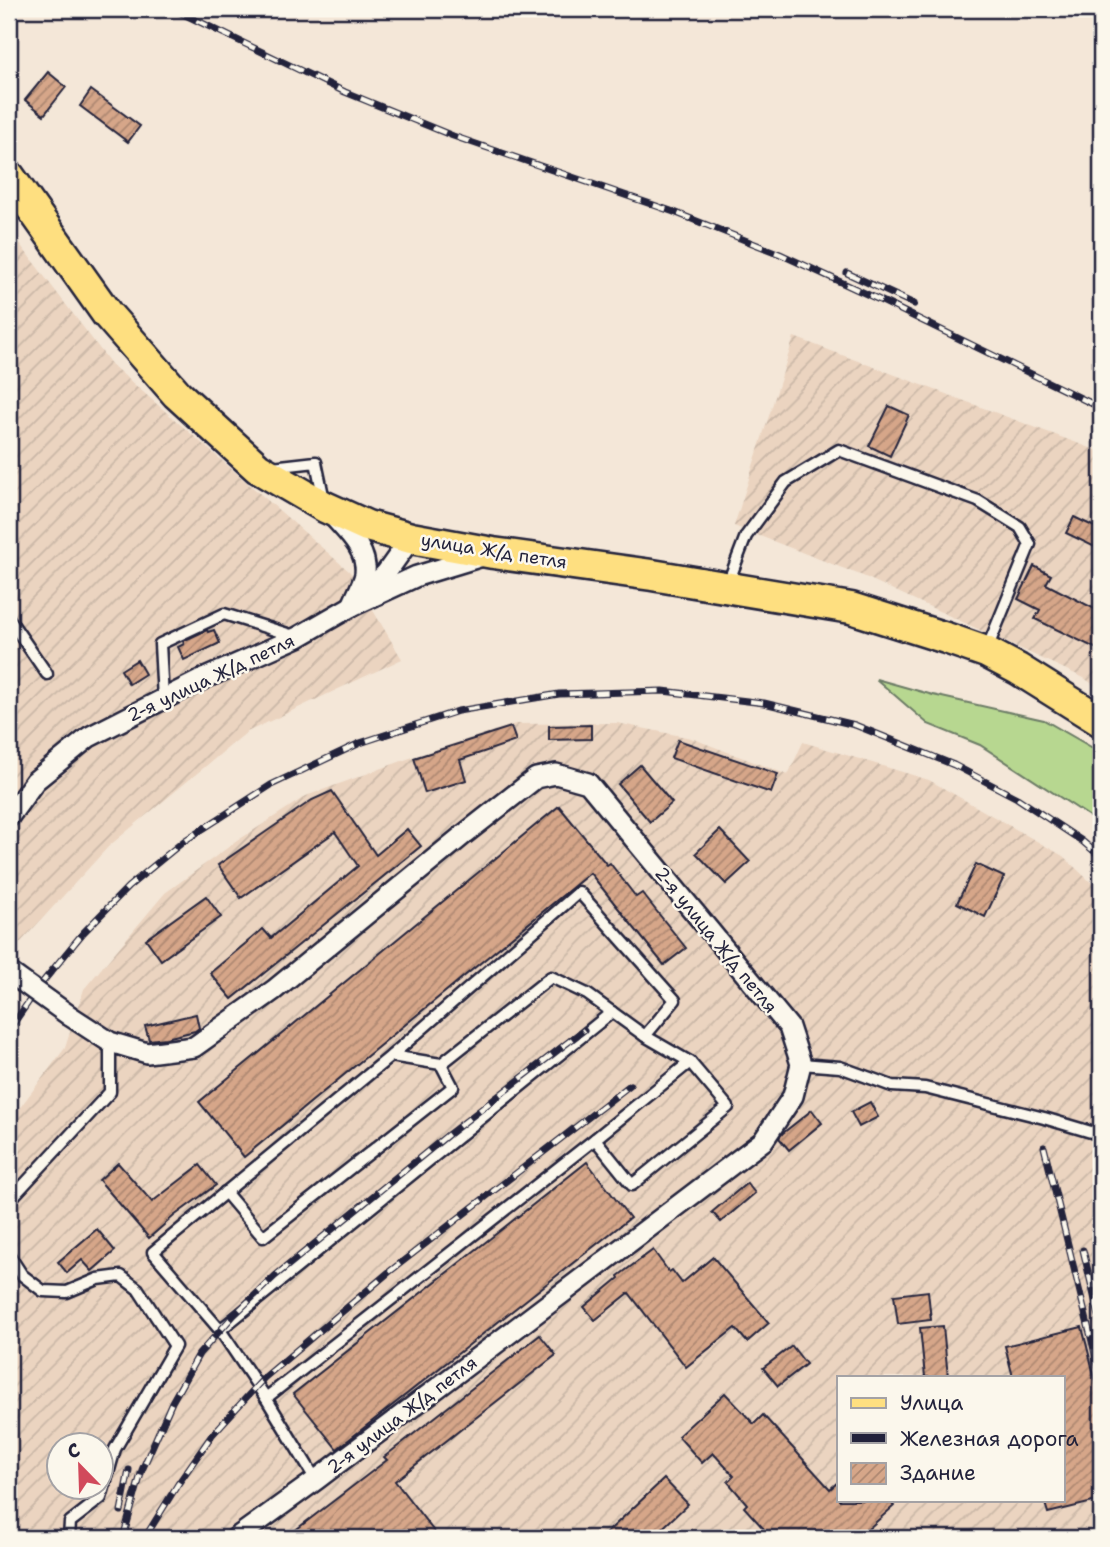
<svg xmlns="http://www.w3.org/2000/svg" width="1110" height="1547" viewBox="0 0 1110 1547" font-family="'Shantell Sans',sans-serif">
<defs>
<pattern id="industrial-furrows" width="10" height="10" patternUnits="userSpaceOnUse" patternTransform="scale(1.75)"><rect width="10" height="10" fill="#ebd4c0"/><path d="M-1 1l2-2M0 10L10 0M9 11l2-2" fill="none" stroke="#c9b6a6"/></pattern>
<pattern id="building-hatch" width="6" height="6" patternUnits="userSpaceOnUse" patternTransform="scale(1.75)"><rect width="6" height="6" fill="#d6a689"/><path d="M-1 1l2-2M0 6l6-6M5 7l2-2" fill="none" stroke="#ad8771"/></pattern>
</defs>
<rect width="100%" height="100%" fill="#f4e7d8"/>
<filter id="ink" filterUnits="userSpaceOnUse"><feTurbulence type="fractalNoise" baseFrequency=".0143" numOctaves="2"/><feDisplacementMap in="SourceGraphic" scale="14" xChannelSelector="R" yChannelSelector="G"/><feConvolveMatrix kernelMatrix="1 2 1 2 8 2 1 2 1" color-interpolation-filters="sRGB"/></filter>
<g filter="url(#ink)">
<g fill="url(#industrial-furrows)" fill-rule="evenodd">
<path d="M 9,230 L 112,365 L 350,572 L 402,659 L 247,732 L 109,846 L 19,944 L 9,964 Z"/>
<path d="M 794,337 L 1101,452 L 1101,690 L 1084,678 L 863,576 L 734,526 Z"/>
<path d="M 617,723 L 691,738 L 788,775 L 803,742 L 929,780 L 1063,856 L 1101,892 L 1101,1538 L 9,1538 L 9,1122 L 65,1048 L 84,989 L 165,893 L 237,841 L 306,796 L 410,758 L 515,724 ZM 839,1377 L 1063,1377 L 1063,1500 L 839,1500 ZM 60,1446 L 102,1446 L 102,1488 L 60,1488 Z"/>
</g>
<path fill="#b7d790" stroke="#6c7c66" stroke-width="2" d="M 876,679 L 933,695 L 1044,720 L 1098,751 L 1101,753 L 1101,824 L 980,745 L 928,724 Z"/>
<g fill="url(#building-hatch)" stroke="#22223b" stroke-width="2">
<path d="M 48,72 L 66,87 L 44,115 L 25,100 Z"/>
<path d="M 91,90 L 140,126 L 128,142 L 80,106 Z"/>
<path d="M 889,406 L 909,415 L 890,456 L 869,446 Z"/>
<path d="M 1074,517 L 1101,530 L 1101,550 L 1066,533 Z"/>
<path d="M 1034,566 L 1051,575 L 1046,584 L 1101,612 L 1101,641 L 1097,649 L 1035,619 L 1040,610 L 1018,599 Z"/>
<path d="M 207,630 L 208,632 L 214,630 L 220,643 L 184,660 L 178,647 L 184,644 L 183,641 Z"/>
<path d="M 137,660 L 145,674 L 129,684 L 121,670 Z"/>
<path d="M 591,725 L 591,739 L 549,740 L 549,726 Z"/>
<path d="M 511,727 L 516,741 L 460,760 L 466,780 L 425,793 L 414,758 Z"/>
<path d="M 678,740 L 778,774 L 771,793 L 671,758 Z"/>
<path d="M 640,765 L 672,803 L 650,822 L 618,784 Z"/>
<path d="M 332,791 L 376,855 L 407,829 L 421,846 L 232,999 L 210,973 L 263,929 L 271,938 L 358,866 L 335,832 L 241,898 L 218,865 L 312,800 Z"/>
<path d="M 559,806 L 607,865 L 610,863 L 636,897 L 642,893 L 686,948 L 664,965 L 590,873 L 244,1157 L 199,1102 Z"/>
<path d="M 720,830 L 750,862 L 726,884 L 696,853 Z"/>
<path d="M 976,864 L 1004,877 L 985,917 L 957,903 Z"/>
<path d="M 206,896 L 221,917 L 161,960 L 146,939 Z"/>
<path d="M 196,1014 L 199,1028 L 195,1031 L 166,1038 L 149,1040 L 145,1026 Z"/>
<path d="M 870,1102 L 878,1117 L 859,1127 L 851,1112 Z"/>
<path d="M 812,1110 L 822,1123 L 789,1150 L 779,1138 L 783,1133 Z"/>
<path d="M 587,1162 L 630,1218 L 337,1449 L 293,1394 Z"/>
<path d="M 118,1163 L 152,1202 L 200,1165 L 216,1185 L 174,1216 L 149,1238 L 99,1180 Z"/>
<path d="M 747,1183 L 755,1193 L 721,1222 L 712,1212 Z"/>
<path d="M 97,1229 L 115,1251 L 92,1271 L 82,1260 L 67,1273 L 58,1262 Z"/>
<path d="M 653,1250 L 669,1272 L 672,1270 L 682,1283 L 713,1257 L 769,1323 L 747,1342 L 735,1328 L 686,1367 L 629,1293 L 595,1320 L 584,1307 L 619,1278 L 618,1276 Z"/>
<path d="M 928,1291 L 931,1320 L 898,1324 L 894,1295 Z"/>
<path d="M 943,1326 L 948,1377 L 925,1377 L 920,1328 Z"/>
<path d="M 1082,1327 L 1101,1402 L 1101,1500 L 1048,1513 L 1044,1500 L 1063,1500 L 1063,1377 L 1013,1377 L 1005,1346 Z"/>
<path d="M 540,1335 L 556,1355 L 395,1481 L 439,1538 L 285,1538 L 387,1460 L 384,1457 Z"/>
<path d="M 792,1346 L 806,1364 L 778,1386 L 763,1368 Z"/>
<path d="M 725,1393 L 754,1424 L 763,1415 L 830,1489 L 839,1481 L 839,1500 L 888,1500 L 894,1506 L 867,1530 L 875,1538 L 772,1538 L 744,1507 L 747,1504 L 728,1482 L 734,1476 L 713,1453 L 702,1463 L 678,1436 Z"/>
<path d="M 664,1479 L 688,1504 L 652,1538 L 601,1538 Z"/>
</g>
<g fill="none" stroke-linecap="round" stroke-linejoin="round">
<g stroke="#22223b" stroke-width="15">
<g id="service">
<path d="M 272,467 L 316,462 L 324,500"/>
<path d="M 728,583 L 746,536 L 786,482 L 839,450 L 978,501 L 1020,527 L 1030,544 L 987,649"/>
<path d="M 9,619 L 47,674"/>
<path d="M 163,699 L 160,644 L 224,614 L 294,636"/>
<path d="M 391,1056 L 441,1064 L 551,977 L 587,994 L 645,1036 L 690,1062 L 728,1107 L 632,1185 L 595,1139"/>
<path d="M 801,1064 L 840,1067 L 892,1086 L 925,1088 L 1044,1118 L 1101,1135"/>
<path d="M 225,1192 L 263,1237 L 453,1087 L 441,1064"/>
<path d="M 9,1201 L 110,1092 L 110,1042"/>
<path d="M 9,1255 L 22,1275 L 43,1291 L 67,1292 L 98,1279 L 121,1276 L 138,1289 L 175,1346 L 115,1449 L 101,1498 L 70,1522 L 69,1538"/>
<path d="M 220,1330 L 612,1012"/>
<path d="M 266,1398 L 595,1139 L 690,1062"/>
<path d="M 316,1480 L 266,1398 L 220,1330 L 153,1252 L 391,1056 L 579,892 L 675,1000 L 645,1036"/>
</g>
</g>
<g stroke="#22223b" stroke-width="24">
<g id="minor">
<path d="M 333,516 C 347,532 368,550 365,574 C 363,584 356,596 352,606 L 417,576 L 486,555"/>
<path d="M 9,817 L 35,781 L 89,737 L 203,679 L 298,637 L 352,606 L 386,573 L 411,538"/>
<path d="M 70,1016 L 110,1042 L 147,1053 L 194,1047 L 274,990 L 462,836 L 536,778 L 556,774 L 588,783 L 789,1027 L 801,1064 L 793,1096 L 763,1141 L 316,1480 L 236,1538"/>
</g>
</g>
<g stroke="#22223b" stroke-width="35">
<path id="primary" d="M 9,176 L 107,314 L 177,394 L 258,468 L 325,507 L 367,526 L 411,538 L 493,553 L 652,575 L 851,608 L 946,638 L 986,652 L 1018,669 L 1101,721"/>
</g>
<use href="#service" stroke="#fbf7ec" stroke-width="10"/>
<use href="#minor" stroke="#fbf7ec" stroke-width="19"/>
<use href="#primary" stroke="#fedf80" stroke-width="30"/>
<g stroke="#22223b" stroke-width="7">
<g id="rail">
<path d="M 173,9 L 345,92 L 453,136 L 674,212 L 780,254 L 884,302 L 1101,408"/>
<path d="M 847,273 L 914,304"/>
<path d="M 9,1030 L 41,984 L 83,933 L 128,887 L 184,841 L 271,785 L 360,743 L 458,711 L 559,694 L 663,691 L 764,703 L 855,725 L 954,765 L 1017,798 L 1082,841 L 1101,857"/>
<path d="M 1044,1147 L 1101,1378"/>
<path d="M 1083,1250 L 1101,1325"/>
<path d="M 121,1511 L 129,1470"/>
<path d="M 123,1538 L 142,1470 L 172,1402 L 199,1354 L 234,1315 L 275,1276 L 449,1134 L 584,1030"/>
<path d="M 146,1538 L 149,1531 L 178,1484 L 212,1435 L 265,1377 L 389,1272 L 630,1085"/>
<path d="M 911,1538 L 912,1538"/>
</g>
</g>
<use href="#rail" stroke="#fbf7ec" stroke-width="4.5" stroke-dasharray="13" stroke-linecap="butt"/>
<g stroke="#22223b" stroke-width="24" stroke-linecap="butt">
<path id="minor-bridge" d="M 9,972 L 70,1016"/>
</g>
<use href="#minor-bridge" stroke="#fbf7ec" stroke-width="19"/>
</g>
</g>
<g text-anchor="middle" stroke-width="5" stroke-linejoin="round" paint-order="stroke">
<g font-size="18" fill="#22223b" stroke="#fbf7ec">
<text transform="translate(494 551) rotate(9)" y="6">улица Ж/д петля</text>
<text transform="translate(211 678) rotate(-25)" y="6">2-я улица Ж/д петля</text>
<text transform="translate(716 940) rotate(51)" y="6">2-я улица Ж/д петля</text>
<text transform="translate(402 1415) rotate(-37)" y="6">2-я улица Ж/д петля</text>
</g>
</g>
<rect width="1110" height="1547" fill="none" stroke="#fbf7ec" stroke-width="35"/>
<rect x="18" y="18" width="1075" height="1512" fill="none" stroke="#22223b" stroke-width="2.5" filter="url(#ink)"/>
<rect x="837" y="1376" width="228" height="126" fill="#fbf7ec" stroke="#a4a2a5" stroke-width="2"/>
<rect x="851" y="1398" width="35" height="10" fill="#fedf80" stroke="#a4a2a5" stroke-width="2"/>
<text x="900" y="1410" font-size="21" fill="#22223b">Улица</text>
<rect x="851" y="1433" width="35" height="10" fill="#22223b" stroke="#a4a2a5" stroke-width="2"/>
<text x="900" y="1446" font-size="21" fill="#22223b">Железная дорога</text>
<rect x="851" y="1463" width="35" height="21" fill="url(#building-hatch)" stroke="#a4a2a5" stroke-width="2"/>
<text x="900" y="1480" font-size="21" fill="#22223b">Здание</text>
<g transform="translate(80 1466) rotate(337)"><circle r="33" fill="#fbf7ec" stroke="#a4a2a5" stroke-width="2"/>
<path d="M0-5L12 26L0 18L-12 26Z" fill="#d1495b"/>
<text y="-10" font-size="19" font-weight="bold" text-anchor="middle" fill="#22223b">С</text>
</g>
</svg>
